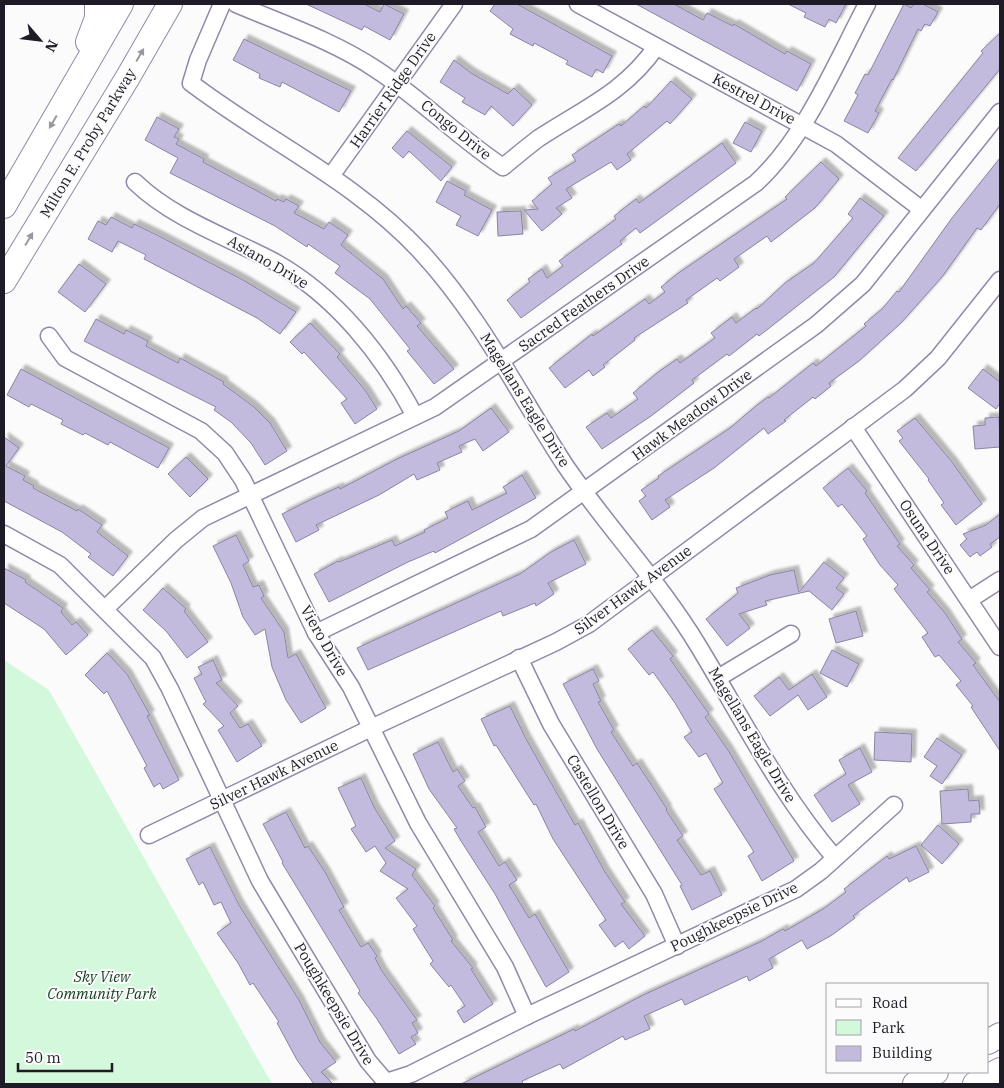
<svg xmlns="http://www.w3.org/2000/svg" width="1004" height="1088" viewBox="0 0 1004 1088" font-family="'IBM Plex Serif',serif">
<defs>
<filter id="shadow"><feDropShadow dx="4.5" dy="-4.5" stdDeviation="1" flood-color="#0004"/></filter>
</defs>
<rect width="100%" height="100%" fill="#fbfbfb"/>
<path fill="#d4f8db" d="M 4,660 L 49,690 L 272,1084 L 4,1084 Z"/>
<g fill="#c2bbdd" stroke="#8a84a3" filter="url(#shadow)">
<path d="M 306,4 L 364,4 L 380,12 L 384,4 L 404,14 L 390,40 L 364,26 L 362,30 Z"/>
<path d="M 495,4 L 517,4 L 612,56 L 603,73 L 596,69 L 592,77 L 566,64 L 568,61 L 534,43 L 533,46 L 510,34 L 513,29 L 490,11 Z"/>
<path d="M 636,4 L 674,4 L 703,20 L 707,13 L 733,26 L 734,24 L 785,54 L 787,51 L 811,64 L 797,91 Z"/>
<path d="M 788,4 L 846,4 L 836,23 L 829,19 L 825,27 L 804,17 L 806,13 Z"/>
<path d="M 904,4 L 911,8 L 914,4 L 923,4 L 938,12 L 930,26 L 925,24 L 921,31 L 918,29 L 893,80 L 892,79 L 875,111 L 879,113 L 868,133 L 844,121 L 858,95 L 855,93 L 865,74 L 868,75 Z"/>
<path d="M 1000,33 L 1000,69 L 916,171 L 898,158 L 983,53 L 981,51 Z"/>
<path d="M 244,39 L 351,91 L 339,112 L 282,82 L 280,87 L 259,78 L 260,74 L 233,60 Z"/>
<path d="M 454,60 L 471,73 L 508,94 L 514,88 L 532,105 L 513,126 L 491,106 L 485,115 L 462,102 L 465,98 L 440,82 Z"/>
<path d="M 671,81 L 692,99 L 670,124 L 667,121 L 627,154 L 631,160 L 617,170 L 611,162 L 566,189 L 572,198 L 556,208 L 562,214 L 542,231 L 524,210 L 538,209 L 532,201 L 552,184 L 548,178 L 576,161 L 572,155 L 619,124 L 621,126 L 644,106 L 646,108 Z"/>
<path d="M 157,117 L 179,129 L 174,137 L 179,139 L 176,144 L 204,159 L 203,162 L 276,201 L 277,199 L 284,202 L 286,199 L 299,206 L 294,213 L 324,229 L 329,222 L 348,235 L 341,245 L 383,279 L 403,309 L 406,306 L 421,323 L 417,326 L 454,369 L 434,384 L 407,351 L 410,349 L 370,299 L 335,273 L 340,266 L 308,244 L 307,247 L 275,226 L 170,173 L 178,158 L 145,140 Z"/>
<path d="M 745,122 L 762,131 L 751,152 L 733,143 Z"/>
<path d="M 407,131 L 452,167 L 441,181 L 409,151 L 403,158 L 392,148 Z"/>
<path d="M 722,143 L 736,163 L 640,233 L 636,228 L 620,241 L 622,244 L 521,318 L 507,300 L 530,282 L 528,279 L 542,269 L 547,278 L 563,266 L 559,261 L 616,219 L 614,216 L 636,199 L 639,203 Z"/>
<path d="M 1000,158 L 1000,204 L 981,230 L 977,228 L 942,277 L 901,323 L 859,361 L 829,383 L 831,386 L 815,399 L 813,397 L 784,420 L 786,421 L 768,434 L 764,428 L 714,468 L 665,500 L 670,507 L 652,520 L 639,501 L 646,496 L 641,490 L 659,478 L 658,476 L 730,428 L 757,405 L 768,397 L 769,398 L 813,363 L 816,366 L 866,326 L 864,324 L 882,309 L 897,291 L 899,292 L 952,218 Z"/>
<path d="M 821,162 L 839,179 L 815,208 L 771,242 L 767,236 L 734,259 L 739,267 L 720,281 L 717,278 L 686,300 L 688,303 L 634,338 L 635,340 L 603,365 L 605,367 L 593,376 L 589,370 L 565,388 L 549,368 L 592,334 L 593,336 L 645,299 L 649,304 L 665,292 L 661,287 L 677,274 L 787,199 L 785,197 Z"/>
<path d="M 447,181 L 466,191 L 464,195 L 492,210 L 478,236 L 456,225 L 461,216 L 436,202 Z"/>
<path d="M 860,198 L 884,216 L 834,277 L 759,336 L 757,334 L 729,356 L 727,354 L 692,380 L 694,383 L 651,416 L 602,449 L 586,427 L 607,413 L 611,418 L 638,399 L 633,393 L 657,373 L 677,359 L 680,363 L 715,338 L 711,333 L 732,317 L 736,323 L 756,308 L 757,309 L 785,283 L 814,263 L 853,218 L 848,214 Z"/>
<path d="M 521,211 L 523,234 L 498,236 L 497,212 Z"/>
<path d="M 111,217 L 132,228 L 134,224 L 157,235 L 243,280 L 296,312 L 280,334 L 257,318 L 144,259 L 146,255 L 118,241 L 112,252 L 88,239 L 98,221 L 106,225 Z"/>
<path d="M 79,264 L 106,284 L 85,312 L 58,292 Z"/>
<path d="M 96,319 L 124,334 L 126,330 L 148,341 L 146,346 L 178,363 L 180,358 L 224,382 L 223,384 L 254,407 L 270,423 L 287,451 L 265,465 L 251,443 L 231,422 L 214,410 L 216,407 L 84,341 Z"/>
<path d="M 310,323 L 340,354 L 337,357 L 365,390 L 377,409 L 355,424 L 341,403 L 347,399 L 304,352 L 302,354 L 290,342 Z"/>
<path d="M 21,369 L 169,448 L 158,468 L 110,442 L 108,445 L 85,433 L 83,435 L 61,424 L 63,420 L 31,404 L 29,407 L 7,395 Z"/>
<path d="M 983,369 L 1000,382 L 1000,403 L 996,409 L 968,388 Z"/>
<path d="M 491,408 L 509,432 L 483,451 L 475,439 L 459,446 L 462,452 L 437,463 L 440,470 L 417,480 L 414,474 L 379,495 L 316,525 L 319,530 L 296,542 L 282,514 L 310,500 L 339,487 L 340,489 L 397,459 L 459,431 Z"/>
<path d="M 999,417 L 1000,447 L 975,449 L 973,426 L 985,425 L 985,418 Z"/>
<path d="M 915,418 L 952,462 L 982,504 L 956,525 L 941,505 L 944,503 L 928,480 L 929,479 L 899,441 L 903,438 L 897,431 Z"/>
<path d="M 4,437 L 19,448 L 6,466 L 25,476 L 23,480 L 34,486 L 33,488 L 77,511 L 78,509 L 102,525 L 97,532 L 128,556 L 113,576 L 88,557 L 91,554 L 62,532 L 4,501 Z"/>
<path d="M 186,457 L 208,479 L 190,497 L 168,474 Z"/>
<path d="M 848,468 L 867,491 L 865,493 L 900,544 L 897,546 L 914,565 L 911,568 L 930,590 L 927,592 L 945,613 L 962,639 L 958,642 L 976,663 L 973,665 L 1000,702 L 1000,751 L 971,707 L 973,706 L 956,685 L 961,681 L 939,655 L 935,657 L 922,637 L 928,633 L 894,589 L 898,585 L 880,565 L 863,539 L 867,536 L 842,504 L 838,507 L 823,488 Z"/>
<path d="M 522,475 L 536,498 L 435,553 L 434,551 L 408,562 L 329,602 L 314,574 L 338,561 L 339,562 L 392,540 L 395,546 L 425,532 L 424,530 L 448,518 L 445,512 L 468,501 L 472,510 L 507,493 L 503,487 Z"/>
<path d="M 1000,514 L 1000,537 L 990,544 L 992,547 L 980,556 L 977,552 L 970,557 L 960,545 L 967,539 L 963,534 L 986,525 Z"/>
<path d="M 236,535 L 249,561 L 243,565 L 253,587 L 259,585 L 264,596 L 261,598 L 284,632 L 288,658 L 296,654 L 326,708 L 301,723 L 286,700 L 272,667 L 265,629 L 255,635 L 243,617 L 231,583 L 213,546 Z"/>
<path d="M 574,540 L 586,564 L 548,583 L 554,594 L 536,606 L 535,603 L 503,616 L 501,611 L 368,670 L 357,648 L 520,574 L 551,552 Z"/>
<path d="M 824,562 L 844,578 L 836,588 L 844,594 L 832,610 L 809,591 L 765,601 L 767,605 L 739,614 L 750,628 L 727,646 L 706,619 L 738,593 L 736,588 L 770,575 L 794,570 L 799,592 Z"/>
<path d="M 4,568 L 26,580 L 25,582 L 63,608 L 61,612 L 72,625 L 76,622 L 88,635 L 66,655 L 44,629 L 4,603 Z"/>
<path d="M 163,588 L 186,609 L 184,611 L 208,642 L 187,658 L 166,631 L 143,610 Z"/>
<path d="M 856,611 L 863,636 L 836,643 L 829,619 Z"/>
<path d="M 652,630 L 673,656 L 670,659 L 709,714 L 705,717 L 728,750 L 794,861 L 762,881 L 748,856 L 754,852 L 714,789 L 723,783 L 706,753 L 699,757 L 684,737 L 692,732 L 675,703 L 653,672 L 649,675 L 628,649 Z"/>
<path d="M 832,650 L 859,664 L 847,687 L 820,673 Z"/>
<path d="M 107,653 L 127,674 L 150,715 L 147,716 L 179,780 L 163,789 L 160,783 L 154,787 L 144,768 L 147,766 L 107,691 L 104,694 L 85,675 Z"/>
<path d="M 213,660 L 222,680 L 216,683 L 238,706 L 230,713 L 240,728 L 248,724 L 262,746 L 237,762 L 218,730 L 224,726 L 203,704 L 206,702 L 194,678 L 202,674 L 198,667 Z"/>
<path d="M 593,669 L 599,681 L 593,684 L 601,701 L 598,702 L 614,730 L 611,732 L 633,766 L 637,763 L 667,809 L 666,810 L 683,836 L 677,840 L 701,875 L 710,871 L 722,895 L 692,910 L 680,886 L 682,885 L 597,749 L 563,684 Z"/>
<path d="M 812,674 L 827,697 L 808,710 L 798,695 L 770,716 L 754,696 L 779,677 L 789,690 Z"/>
<path d="M 510,706 L 526,739 L 575,825 L 578,823 L 605,872 L 625,902 L 621,904 L 645,936 L 629,949 L 623,941 L 615,947 L 599,925 L 606,920 L 553,839 L 536,804 L 534,805 L 496,745 L 494,746 L 481,719 Z"/>
<path d="M 875,732 L 912,734 L 911,762 L 874,760 Z"/>
<path d="M 937,738 L 962,755 L 942,784 L 930,776 L 937,766 L 924,757 Z"/>
<path d="M 438,742 L 453,772 L 457,769 L 465,781 L 458,786 L 473,808 L 475,807 L 486,827 L 478,832 L 499,866 L 505,862 L 517,880 L 509,885 L 529,918 L 535,914 L 569,972 L 546,987 L 495,894 L 461,841 L 454,829 L 457,828 L 429,789 L 413,754 Z"/>
<path d="M 860,748 L 872,772 L 848,785 L 860,804 L 832,822 L 814,795 L 846,774 L 839,760 Z"/>
<path d="M 361,778 L 374,807 L 395,841 L 385,848 L 416,869 L 412,875 L 435,906 L 433,908 L 453,940 L 451,941 L 473,968 L 471,969 L 493,1004 L 464,1023 L 457,1011 L 465,1006 L 451,985 L 449,987 L 430,964 L 433,961 L 413,929 L 417,926 L 396,898 L 408,889 L 380,871 L 386,863 L 375,846 L 366,852 L 351,829 L 356,826 L 338,788 Z"/>
<path d="M 968,789 L 969,801 L 979,800 L 980,814 L 971,814 L 971,822 L 942,824 L 940,791 Z"/>
<path d="M 286,812 L 305,848 L 308,846 L 325,872 L 344,907 L 339,910 L 361,947 L 368,943 L 377,956 L 375,958 L 382,971 L 417,1020 L 412,1023 L 418,1033 L 411,1037 L 416,1044 L 399,1054 L 377,1019 L 358,993 L 360,991 L 282,863 L 283,862 L 263,824 Z"/>
<path d="M 938,825 L 959,844 L 942,864 L 921,845 Z"/>
<path d="M 916,846 L 929,872 L 909,882 L 907,877 L 853,916 L 855,918 L 832,935 L 807,949 L 802,940 L 769,959 L 773,968 L 749,981 L 747,976 L 685,1005 L 682,999 L 644,1016 L 650,1029 L 625,1040 L 623,1036 L 563,1069 L 560,1064 L 522,1081 L 523,1084 L 461,1084 L 574,1029 L 575,1031 L 643,995 L 760,942 L 783,929 L 785,931 L 823,909 L 846,892 L 844,889 L 887,856 L 889,859 Z"/>
<path d="M 210,847 L 239,905 L 299,1000 L 320,1042 L 336,1062 L 321,1072 L 333,1084 L 314,1084 L 297,1060 L 277,1023 L 279,1022 L 253,983 L 250,985 L 238,963 L 217,933 L 231,923 L 221,902 L 214,905 L 203,882 L 199,885 L 186,859 Z"/>
</g>
<g fill="none" stroke-linecap="round" stroke-linejoin="round">
<g stroke="#9189a9" stroke-width="19">
<g id="minor">
<path d="M 222,4 L 198,60 L 191,83 C 267,141 356,181 422,253 C 480,316 518,393 565,465 C 607,527 660,582 699,647 C 742,718 780,794 835,858"/>
<path d="M 236,4 C 283,24 334,41 377,70 C 421,99 459,138 503,167 C 515,157 527,147 539,138 C 583,109 625,92 656,47"/>
<path d="M 578,4 L 836,144 L 921,209"/>
<path d="M 331,176 L 454,4"/>
<path d="M 135,182 C 172,218 227,237 273,261 C 335,295 382,354 415,416"/>
<path d="M 49,336 L 65,358 L 201,431 L 225,453 L 243,480 L 316,633 L 351,687 L 418,823 L 505,967 L 527,1016"/>
<path d="M 853,427 L 1000,647"/>
<path d="M 4,534 L 60,565 L 153,658 L 170,689 L 260,881 L 368,1061 L 386,1082 L 411,1074 L 527,1016 L 796,889 L 821,871 L 894,805"/>
<path d="M 969,600 L 1000,580"/>
<path d="M 105,609 L 176,540 L 203,518 L 435,407 L 756,183 C 805,138 836,63 867,4"/>
<path d="M 316,633 L 531,529 L 816,325 L 863,284 L 1000,112"/>
<path d="M 519,658 L 551,724 L 654,894 L 677,946"/>
<path d="M 718,678 L 791,634"/>
<path d="M 149,835 L 371,728 L 556,642 L 589,624 L 905,389 L 938,358 L 1000,280"/>
</g>
</g>
<g stroke="#9189a9" stroke-width="26">
<g id="highway">
<path d="M 88,42 L 97,18 L 97,4"/>
<path d="M 4,206 L 121,4"/>
<path d="M 4,281 L 128,77 L 170,4"/>
<path d="M 988,1042 L 1000,1035"/>
<path d="M 915,1084 L 936,1072"/>
<path d="M 975,1084 L 1000,1070"/>
</g>
</g>
<use href="#minor" stroke="#fff" stroke-width="16"/>
<use href="#highway" stroke="#fff" stroke-width="24"/>
</g>
<defs><path id="oneway-solid" d="M-6-.8H1V-3.2L6.5 0L1 3.2V.8H-6Z" transform="scale(1.25)"/></defs>
<g fill="#9a989e">
<use href="#oneway-solid" transform="translate(140 55) rotate(-60)"/>
<use href="#oneway-solid" transform="translate(53 122) rotate(120)"/>
<use href="#oneway-solid" transform="translate(29 239) rotate(-59)"/>
</g>
<g text-anchor="middle" stroke-width="4" stroke-linejoin="round" paint-order="stroke">
<g font-size="15" fill="#1e1b27" stroke="#fbfbfb">
<text transform="translate(393 90) rotate(-55)" y="5">Harrier Ridge Drive</text>
<text transform="translate(754 99) rotate(28)" y="5">Kestrel Drive</text>
<text transform="translate(456 130) rotate(39)" y="5">Congo Drive</text>
<text transform="translate(88 143) rotate(-59)" y="5">Milton E. Proby Parkway</text>
<text transform="translate(268 262) rotate(30)" y="5">Astano Drive</text>
<text transform="translate(584 304) rotate(-35)" y="5">Sacred Feathers Drive</text>
<text transform="translate(525 400) rotate(58)" y="5">Magellans Eagle Drive</text>
<text transform="translate(692 415) rotate(-36)" y="5">Hawk Meadow Drive</text>
<text transform="translate(927 537) rotate(56)" y="5">Osuna Drive</text>
<text transform="translate(633 590) rotate(-36)" y="5">Silver Hawk Avenue</text>
<text transform="translate(324 641) rotate(60)" y="5">Viero Drive</text>
<text transform="translate(752 735) rotate(59)" y="5">Magellans Eagle Drive</text>
<text transform="translate(274 775) rotate(-26)" y="5">Silver Hawk Avenue</text>
<text transform="translate(598 802) rotate(59)" y="5">Castellon Drive</text>
<text transform="translate(734 917) rotate(-26)" y="5">Poughkeepsie Drive</text>
<text transform="translate(334 1004) rotate(59)" y="5">Poughkeepsie Drive</text>
</g>
<g font-size="15" font-style="italic" fill="#103c1e" stroke="#fbfbfb">
<text x="102" y="982">Sky View<tspan x="102" dy="17">Community Park</tspan></text>
</g>
</g>
<rect width="1004" height="1088" fill="none" stroke="#1e1b27" stroke-width="10"/>
<rect x="826" y="983" width="162" height="90" fill="#fbfbfb" stroke="#a3a1a6"/>
<rect x="836" y="999" width="25" height="8" fill="#ffffff" stroke="#a3a1a6"/>
<text x="872" y="1008" font-size="15" fill="#1e1b27">Road</text>
<rect x="836" y="1020" width="25" height="15" fill="#d4f8db" stroke="#a3a1a6"/>
<text x="872" y="1033" font-size="15" fill="#1e1b27">Park</text>
<rect x="836" y="1046" width="25" height="15" fill="#c2bbdd" stroke="#a3a1a6"/>
<text x="872" y="1058" font-size="15" fill="#1e1b27">Building</text>
<g transform="translate(40 40) rotate(118)" stroke="#fbfbfb" stroke-width="4" paint-order="stroke">
<path d="M0-4L9 19L0 12L-9 19Z" fill="#1e1b27"/>
<text y="-8" font-size="14" font-weight="bold" text-anchor="middle" fill="#1e1b27">N</text>
</g>
<path d="M18 1063v8h94v-8" fill="none" stroke="#1e1b27" stroke-width="2.5"/>
<text x="25" y="1063" font-size="15" fill="#1e1b27" stroke="#fbfbfb" stroke-width="4" paint-order="stroke">50 m</text>
</svg>
